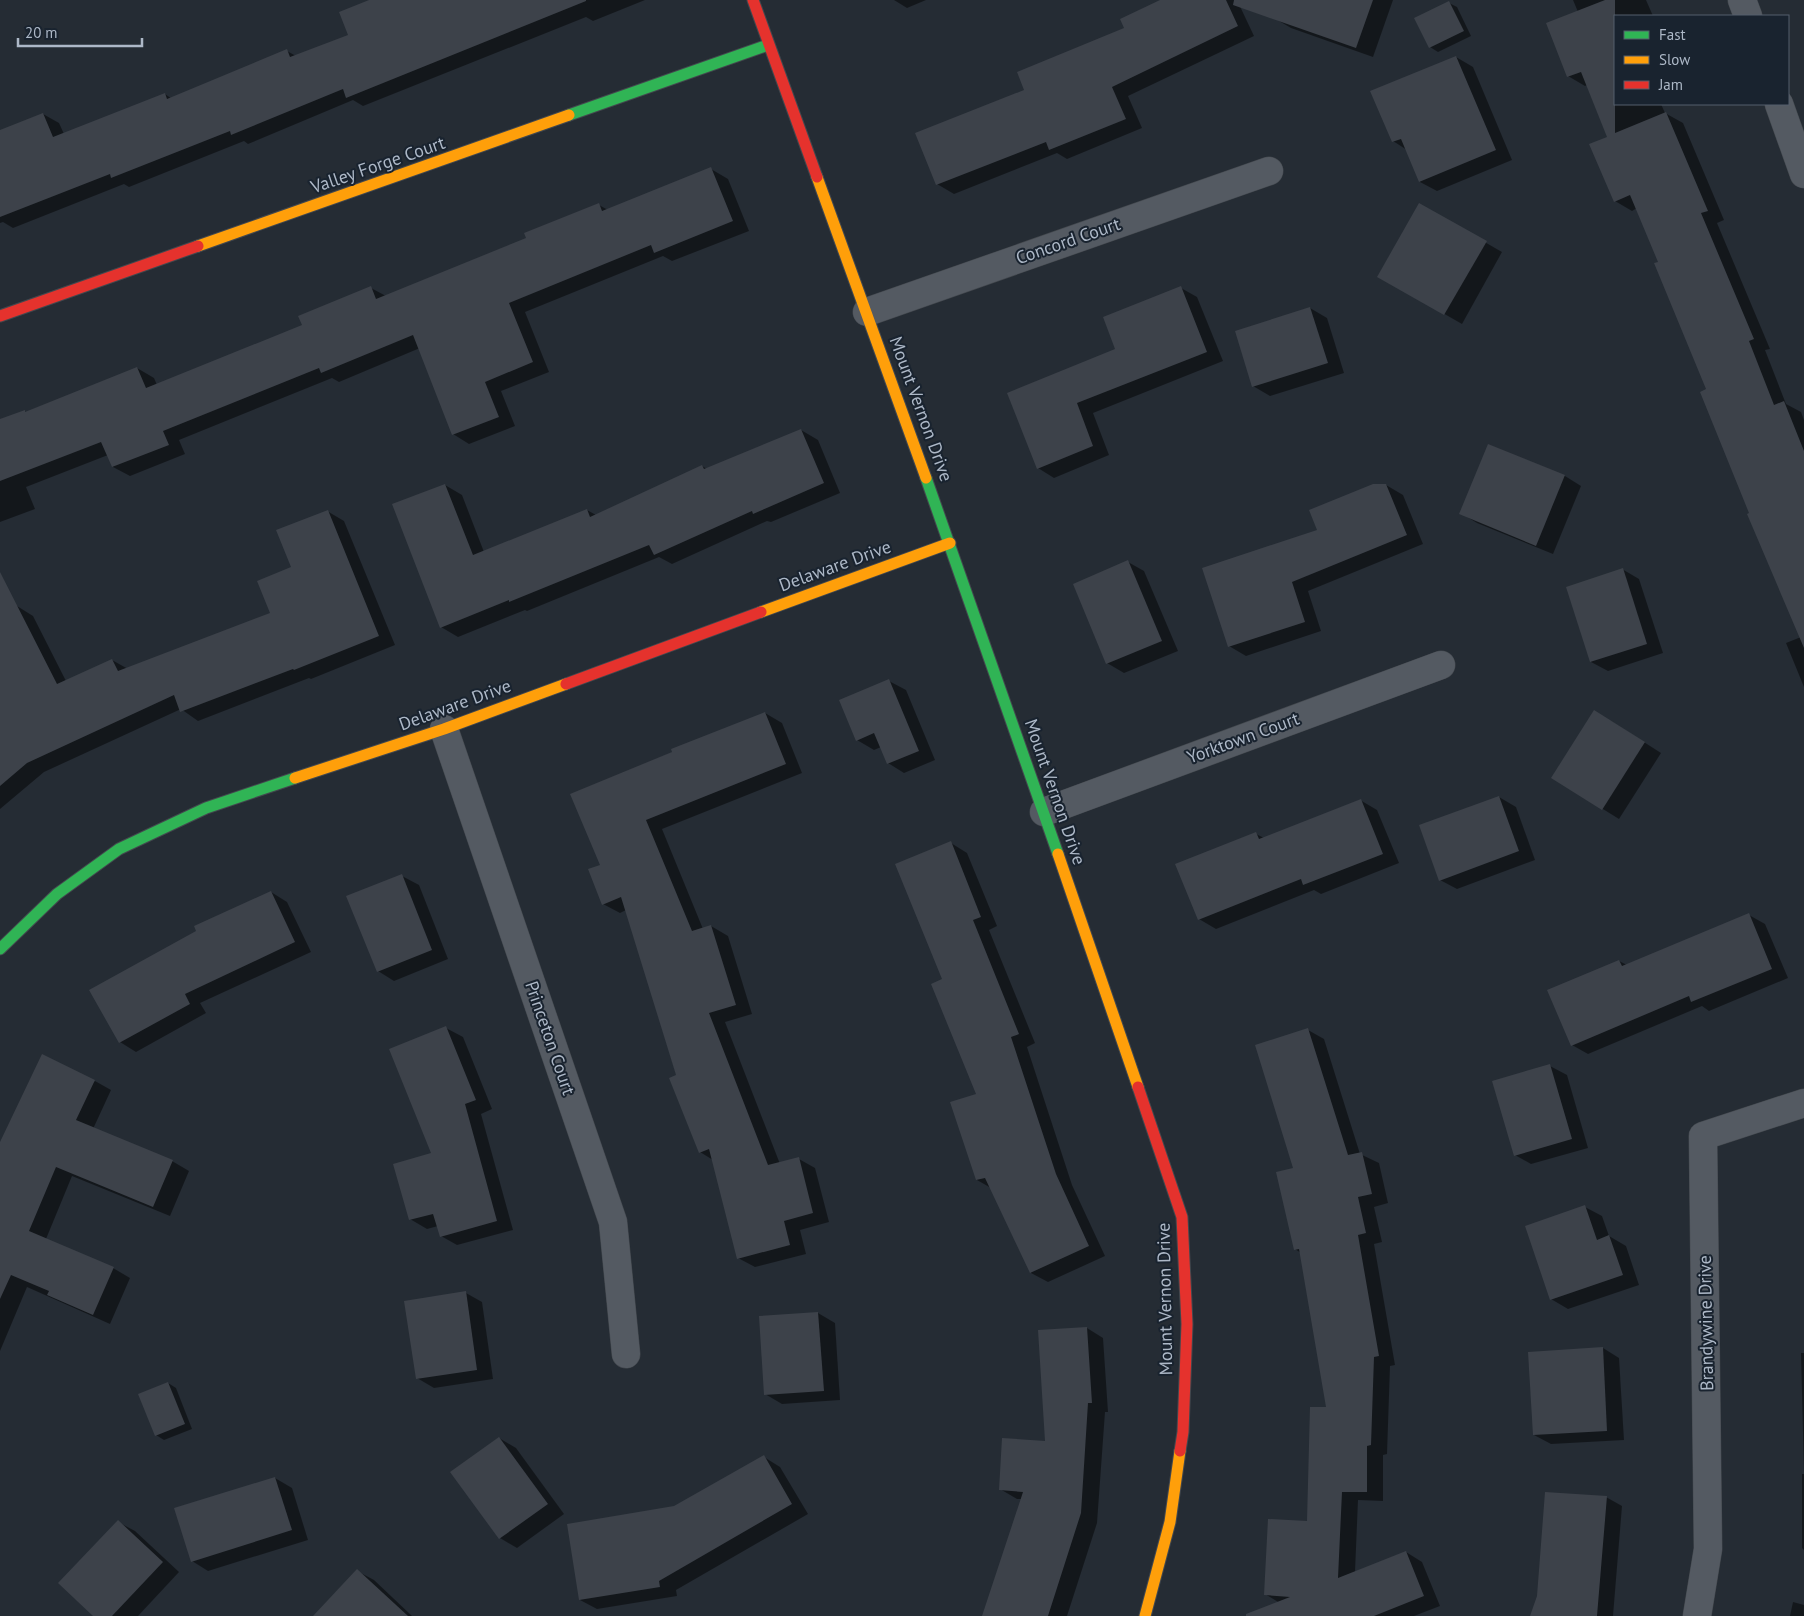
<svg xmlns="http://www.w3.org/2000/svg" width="1804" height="1616" viewBox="0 0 1804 1616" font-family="'PT Sans',sans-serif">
<rect width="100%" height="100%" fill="#252c34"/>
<g fill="#0007">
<path d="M 373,0 L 645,0 L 593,21 L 586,17 L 363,106 L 353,100 L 248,144 L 244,141 L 129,187 L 124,184 L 13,228 L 3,222 L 0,223 L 0,131 L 43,114 L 59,123 L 64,134 L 165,94 L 172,99 L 287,51 L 296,56 L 350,35 Z"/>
<path d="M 894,0 L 926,0 L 907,8 Z"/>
<path d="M 1163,0 L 1237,0 L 1254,36 L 1128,96 L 1142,128 L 1067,159 L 1057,153 L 954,194 L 937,184 L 1026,91 L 1126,28 Z"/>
<path d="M 1281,0 L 1393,0 L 1373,57 L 1291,28 L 1274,18 Z"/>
<path d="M 1573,0 L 1646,0 L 1653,16 L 1615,16 L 1615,104 L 1661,104 L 1665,113 L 1683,123 L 1724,220 L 1717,223 L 1770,349 L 1765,350 L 1786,404 L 1801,412 L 1804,420 L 1804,687 L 1786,643 L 1801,637 L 1750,514 L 1708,390 L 1660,262 L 1637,208 L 1632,211 L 1615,201 L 1608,137 L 1587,85 L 1585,86 L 1568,76 L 1578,12 Z"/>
<path d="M 1449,3 L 1457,7 L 1471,36 L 1438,52 L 1430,47 Z"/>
<path d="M 1456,57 L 1473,67 L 1512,160 L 1437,191 L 1420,182 L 1407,150 L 1393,141 Z"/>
<path d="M 711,169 L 728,179 L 749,231 L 672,261 L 663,256 L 525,312 L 549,372 L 501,391 L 515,426 L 469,444 L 453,434 L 420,348 L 339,382 L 332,378 L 179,440 L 185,454 L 130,476 L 113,467 L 108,455 L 26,487 L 35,509 L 0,522 L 0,421 L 24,411 L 27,413 L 137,368 L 154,378 L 157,385 L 303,326 L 371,288 L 386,296 L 528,238 L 599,205 L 608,210 Z"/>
<path d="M 1420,205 L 1502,252 L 1462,324 L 1378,276 Z"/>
<path d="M 1181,288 L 1197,297 L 1223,361 L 1093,413 L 1109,455 L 1054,478 L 1038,468 L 1008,394 L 1117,350 Z"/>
<path d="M 1310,308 L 1327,318 L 1344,373 L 1270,396 L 1253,386 Z"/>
<path d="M 801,430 L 818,440 L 840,493 L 771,522 L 767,521 L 672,564 L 659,557 L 527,611 L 525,610 L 458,637 L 441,627 L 445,485 L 462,495 L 484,552 L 587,510 L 596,515 L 702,466 L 707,469 Z"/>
<path d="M 1489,445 L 1565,476 L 1581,486 L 1553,554 L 1477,523 L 1461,513 Z"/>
<path d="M 1386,485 L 1403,495 L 1423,544 L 1308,591 L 1321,631 L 1246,656 L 1229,646 L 1319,531 Z"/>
<path d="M 327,511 L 344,521 L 395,645 L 311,679 L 309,678 L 198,721 L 181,709 L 44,772 L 0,809 L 0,615 L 17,606 L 33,616 L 66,681 L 112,660 L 128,669 L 272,614 L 293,568 Z"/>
<path d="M 1128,562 L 1144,571 L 1178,651 L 1124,673 L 1107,663 Z"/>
<path d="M 1622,569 L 1639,579 L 1663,653 L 1608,671 L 1591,662 Z"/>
<path d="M 889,681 L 906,690 L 935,760 L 904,773 L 888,763 L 881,747 L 874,750 L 857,740 Z"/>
<path d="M 765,713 L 782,723 L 802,773 L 662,829 L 703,929 L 711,926 L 728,936 L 752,1014 L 725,1022 L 780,1164 L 799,1159 L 815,1168 L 829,1222 L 800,1230 L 806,1254 L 755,1267 L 738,1258 L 713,1160 L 700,1152 L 626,910 L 620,913 L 603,904 L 602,865 L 572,795 Z"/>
<path d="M 1611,721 L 1661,753 L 1619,819 L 1553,778 Z"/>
<path d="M 1499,797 L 1516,807 L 1535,860 L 1457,889 L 1440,880 Z"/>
<path d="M 1360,800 L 1377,810 L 1399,863 L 1321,894 L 1314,890 L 1216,929 L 1199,919 L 1256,834 L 1264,838 Z"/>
<path d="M 951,843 L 967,853 L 997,926 L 989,930 L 1035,1043 L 1027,1047 L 1072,1185 L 1105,1256 L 1048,1282 L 1031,1273 L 991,1188 L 977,1180 L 978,1094 L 944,980 Z"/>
<path d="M 402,876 L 419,885 L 448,959 L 394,981 L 378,971 Z"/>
<path d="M 271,892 L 287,902 L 311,952 L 200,1003 L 206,1013 L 136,1052 L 120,1042 Z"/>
<path d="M 1749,915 L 1765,924 L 1788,978 L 1709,1011 L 1702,1006 L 1588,1054 L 1572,1045 L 1619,961 L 1627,965 Z"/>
<path d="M 446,1028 L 463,1037 L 492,1109 L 481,1114 L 513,1230 L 457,1245 L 441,1236 L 438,1226 L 427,1229 L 410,1219 L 432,1154 Z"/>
<path d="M 1308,1030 L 1324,1039 L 1360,1154 L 1379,1163 L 1388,1203 L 1374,1207 L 1382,1242 L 1374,1244 L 1395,1365 L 1390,1366 L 1387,1454 L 1383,1455 L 1383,1501 L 1358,1500 L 1355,1572 L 1406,1552 L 1422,1562 L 1440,1606 L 1414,1616 L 1301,1616 L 1265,1594 L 1308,1522 L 1327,1409 L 1301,1253 L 1295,1249 L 1295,1169 Z"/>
<path d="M 1550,1066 L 1567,1075 L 1588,1148 L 1531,1164 L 1515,1155 Z"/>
<path d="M 95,1081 L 111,1090 L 93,1129 L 172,1161 L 189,1171 L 170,1216 L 72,1176 L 46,1239 L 113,1268 L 130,1278 L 110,1324 L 27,1287 L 0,1351 L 0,1145 Z"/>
<path d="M 1585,1207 L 1602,1216 L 1609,1236 L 1626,1246 L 1639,1285 L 1568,1309 L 1551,1299 Z"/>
<path d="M 466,1293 L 482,1302 L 493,1379 L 434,1388 L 417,1378 Z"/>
<path d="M 818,1313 L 835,1323 L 840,1400 L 782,1404 L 765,1394 Z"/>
<path d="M 1087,1328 L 1103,1338 L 1108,1412 L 1105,1412 L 1097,1523 L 1067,1616 L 984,1616 L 1022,1499 L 1017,1499 L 1000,1489 L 1047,1443 Z"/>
<path d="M 1603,1348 L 1619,1358 L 1624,1440 L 1551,1444 L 1534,1435 Z"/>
<path d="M 1801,1353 L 1804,1353 L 1804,1473 Z"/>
<path d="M 168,1383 L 176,1388 L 192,1429 L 164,1440 L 156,1435 Z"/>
<path d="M 499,1438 L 516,1448 L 564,1514 L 517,1548 L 500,1538 L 452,1472 Z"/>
<path d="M 764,1457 L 780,1467 L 808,1514 L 676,1590 L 677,1596 L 597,1609 L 580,1600 L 675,1507 Z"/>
<path d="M 1802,1474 L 1804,1474 L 1804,1550 L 1802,1548 Z"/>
<path d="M 275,1478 L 292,1488 L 308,1540 L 208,1571 L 192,1561 Z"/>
<path d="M 1606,1497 L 1622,1506 L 1613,1616 L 1531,1616 L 1538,1596 Z"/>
<path d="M 118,1522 L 135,1531 L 179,1572 L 138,1616 L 94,1616 Z"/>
<path d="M 357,1571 L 374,1580 L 412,1616 L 316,1616 Z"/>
<path d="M 1793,1602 L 1804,1605 L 1804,1616 L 1790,1616 Z"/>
</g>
<g fill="#3d424a">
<path d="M 369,0 L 586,0 L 586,1 L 346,98 L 343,89 L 231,135 L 230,131 L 111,178 L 110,174 L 0,217 L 0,130 L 43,113 L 53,137 L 165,93 L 167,99 L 287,49 L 290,57 L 348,35 L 339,12 Z"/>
<path d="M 1160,0 L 1226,0 L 1238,26 L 1112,87 L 1126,119 L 1049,150 L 1046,142 L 936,185 L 915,133 L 1024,90 L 1017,72 L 1124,28 L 1120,19 Z"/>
<path d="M 1234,0 L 1373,0 L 1356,48 L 1233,5 Z"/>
<path d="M 1605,0 L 1615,0 L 1615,133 L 1666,112 L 1708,211 L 1701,213 L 1754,339 L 1749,341 L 1774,405 L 1784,401 L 1804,451 L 1804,648 L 1747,514 L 1749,513 L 1700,392 L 1706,389 L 1654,263 L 1658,262 L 1630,195 L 1614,202 L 1589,144 L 1607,137 L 1581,72 L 1567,77 L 1546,23 Z"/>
<path d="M 1449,1 L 1464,31 L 1429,48 L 1414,18 Z"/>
<path d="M 1456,56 L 1496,150 L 1419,182 L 1401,139 L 1392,142 L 1370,91 Z"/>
<path d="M 711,167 L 733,221 L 654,253 L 651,245 L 509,303 L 533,362 L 485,382 L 499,417 L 452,435 L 413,335 L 321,373 L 319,368 L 163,431 L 169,445 L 112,467 L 101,442 L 0,481 L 0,419 L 25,410 L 25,412 L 137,367 L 146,388 L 302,325 L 298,316 L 371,286 L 376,299 L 526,238 L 524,233 L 599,203 L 602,211 Z"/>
<path d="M 1419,203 L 1487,241 L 1444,315 L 1377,277 Z"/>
<path d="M 1181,286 L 1207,352 L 1077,403 L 1093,446 L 1037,469 L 1007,393 L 1115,349 L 1103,317 Z"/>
<path d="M 1310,307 L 1328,363 L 1252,387 L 1235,331 Z"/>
<path d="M 801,429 L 824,483 L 753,514 L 752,511 L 654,555 L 649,545 L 509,602 L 509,600 L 440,628 L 392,504 L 445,484 L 473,555 L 587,509 L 590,517 L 702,465 L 704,469 Z"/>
<path d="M 1488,444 L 1565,475 L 1536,546 L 1459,514 Z"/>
<path d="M 1373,484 L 1386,484 L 1407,535 L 1292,582 L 1305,622 L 1228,647 L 1202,568 L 1317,530 L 1309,510 Z"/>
<path d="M 328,510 L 379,636 L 294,670 L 293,669 L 180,712 L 174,695 L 27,763 L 0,786 L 0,572 L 57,684 L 112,659 L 118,671 L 270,613 L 257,581 L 291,567 L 276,530 Z"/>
<path d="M 1128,560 L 1162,641 L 1106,664 L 1073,584 Z"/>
<path d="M 1623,568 L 1647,644 L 1590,662 L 1566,587 Z"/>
<path d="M 889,679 L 919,751 L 887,764 L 874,733 L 856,741 L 839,700 Z"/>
<path d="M 1594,710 L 1645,742 L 1602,810 L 1551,778 Z"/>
<path d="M 765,712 L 786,764 L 646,820 L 692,931 L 711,925 L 736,1005 L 709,1013 L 768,1165 L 799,1157 L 813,1213 L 784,1221 L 790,1245 L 737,1259 L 709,1149 L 699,1153 L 669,1078 L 676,1075 L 621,897 L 602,905 L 588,869 L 600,865 L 570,794 L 672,752 L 671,749 Z"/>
<path d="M 1499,796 L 1519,851 L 1439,881 L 1419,825 Z"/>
<path d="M 1361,799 L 1383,854 L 1303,885 L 1301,879 L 1198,920 L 1175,864 L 1256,832 L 1259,839 Z"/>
<path d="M 951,841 L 981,917 L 973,920 L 1019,1034 L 1011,1037 L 1056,1174 L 1089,1246 L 1030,1273 L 985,1178 L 976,1180 L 950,1102 L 976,1094 L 931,984 L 942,979 L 895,864 Z"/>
<path d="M 402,874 L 432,950 L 377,972 L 346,896 Z"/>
<path d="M 271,891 L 295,942 L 185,994 L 190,1004 L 119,1043 L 89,990 L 196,931 L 194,926 Z"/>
<path d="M 1749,913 L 1772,969 L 1691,1002 L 1689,996 L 1571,1046 L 1547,990 L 1619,960 L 1622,966 Z"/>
<path d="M 446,1026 L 476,1100 L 465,1104 L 497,1221 L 440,1237 L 433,1214 L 409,1220 L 393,1164 L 431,1153 L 389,1049 Z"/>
<path d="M 1308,1028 L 1348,1155 L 1362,1152 L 1372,1194 L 1358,1197 L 1366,1233 L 1358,1235 L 1379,1356 L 1374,1357 L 1371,1445 L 1367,1446 L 1367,1492 L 1342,1492 L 1338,1578 L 1406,1551 L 1424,1596 L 1374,1616 L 1246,1616 L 1246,1614 L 1290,1597 L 1264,1595 L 1268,1519 L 1307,1521 L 1310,1407 L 1326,1407 L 1299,1249 L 1294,1250 L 1276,1172 L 1293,1168 L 1255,1045 Z"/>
<path d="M 42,1054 L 95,1080 L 76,1120 L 173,1160 L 153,1207 L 56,1167 L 29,1231 L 114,1267 L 93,1315 L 47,1295 L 49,1291 L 11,1275 L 0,1299 L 0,1142 Z"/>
<path d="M 1550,1064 L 1572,1139 L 1514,1156 L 1492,1081 Z"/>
<path d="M 1585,1205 L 1597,1240 L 1609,1235 L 1623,1275 L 1550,1300 L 1525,1226 Z"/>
<path d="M 466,1291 L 477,1370 L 416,1379 L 404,1301 Z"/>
<path d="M 818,1312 L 824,1391 L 764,1395 L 759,1316 Z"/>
<path d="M 1087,1327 L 1092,1403 L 1088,1403 L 1081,1513 L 1048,1616 L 982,1616 L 1023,1492 L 999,1490 L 1002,1438 L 1045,1441 L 1038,1330 Z"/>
<path d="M 1603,1347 L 1607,1431 L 1533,1435 L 1528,1352 Z"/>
<path d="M 168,1382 L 185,1424 L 155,1436 L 138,1394 Z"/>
<path d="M 499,1437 L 548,1504 L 499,1539 L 450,1472 Z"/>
<path d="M 764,1455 L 792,1504 L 659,1581 L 660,1587 L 579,1600 L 567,1524 L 674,1506 Z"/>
<path d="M 275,1477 L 292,1530 L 191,1562 L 174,1508 Z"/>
<path d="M 1545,1492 L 1607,1496 L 1597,1616 L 1530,1616 L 1537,1596 Z"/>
<path d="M 118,1520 L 163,1562 L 112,1616 L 93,1616 L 58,1583 Z"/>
<path d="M 357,1569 L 408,1616 L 313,1616 Z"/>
</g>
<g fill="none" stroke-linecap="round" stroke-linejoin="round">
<g stroke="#43484e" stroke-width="29">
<g id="street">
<path d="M 1742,0 L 1748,16"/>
<path d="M 1779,104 L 1804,174"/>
<path d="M 867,312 L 1269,171"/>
<path d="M 444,729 L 613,1222 L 626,1354"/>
<path d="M 1044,812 L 1441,665"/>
<path d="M 1697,1616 L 1708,1549 L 1703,1136 L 1804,1103"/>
</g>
</g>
<g stroke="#43484e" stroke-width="13">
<g id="fast">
<path d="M 569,115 L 768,45"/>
<path d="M 926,478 L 1058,854"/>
<path d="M 0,949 L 57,894 L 119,849 L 206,808 L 295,778"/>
</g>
</g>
<g stroke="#43484e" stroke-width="13">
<g id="slow">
<path d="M 817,177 L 926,478"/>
<path d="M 198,246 L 569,115"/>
<path d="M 761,612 L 950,543"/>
<path d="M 295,778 L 444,729 L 566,684"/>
<path d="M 1058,854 L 1138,1087"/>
<path d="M 1145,1616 L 1170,1522 L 1180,1451"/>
</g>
</g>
<g stroke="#43484e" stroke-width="13">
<g id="jam">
<path d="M 753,0 L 817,177"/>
<path d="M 0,316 L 198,246"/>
<path d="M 566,684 L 761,612"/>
<path d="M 1138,1087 L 1182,1217 L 1187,1324 L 1183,1432 L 1180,1451"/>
</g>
</g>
<use href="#street" stroke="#545a62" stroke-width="28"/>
<use href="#fast" stroke="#30b455" stroke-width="11"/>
<use href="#slow" stroke="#ff9f0a" stroke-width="11"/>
<use href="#jam" stroke="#e5322d" stroke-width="11"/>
</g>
<g text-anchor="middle" stroke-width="4" stroke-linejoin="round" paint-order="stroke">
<g font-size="18" fill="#adb8c7" stroke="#19232f">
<text transform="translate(378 165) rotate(-19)" y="6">Valley Forge Court</text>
<text transform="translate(1068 241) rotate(-19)" y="6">Concord Court</text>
<text transform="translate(921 409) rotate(70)" y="6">Mount Vernon Drive</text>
<text transform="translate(835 566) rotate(-20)" y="6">Delaware Drive</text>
<text transform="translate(455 705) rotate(-20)" y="6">Delaware Drive</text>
<text transform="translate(1243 738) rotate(-20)" y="6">Yorktown Court</text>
<text transform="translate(1055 792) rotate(71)" y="6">Mount Vernon Drive</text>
<text transform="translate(550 1038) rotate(71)" y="6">Princeton Court</text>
<text transform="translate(1165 1299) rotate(-91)" y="6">Mount Vernon Drive</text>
<text transform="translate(1706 1323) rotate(-91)" y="6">Brandywine Drive</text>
</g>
</g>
<rect x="1614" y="15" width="175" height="90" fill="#19232f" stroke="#545f6c"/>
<rect x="1624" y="31" width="25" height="8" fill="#30b455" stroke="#545f6c"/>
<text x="1659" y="40" font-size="15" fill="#adb8c7">Fast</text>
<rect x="1624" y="56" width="25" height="8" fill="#ff9f0a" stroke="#545f6c"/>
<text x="1659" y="65" font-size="15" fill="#adb8c7">Slow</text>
<rect x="1624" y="81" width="25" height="8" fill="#e5322d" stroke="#545f6c"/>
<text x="1659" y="90" font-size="15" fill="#adb8c7">Jam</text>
<path d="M18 38v8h124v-8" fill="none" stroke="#adb8c7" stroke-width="2.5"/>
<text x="25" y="38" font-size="15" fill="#adb8c7" stroke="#19232f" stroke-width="4" paint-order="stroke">20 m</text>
</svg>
